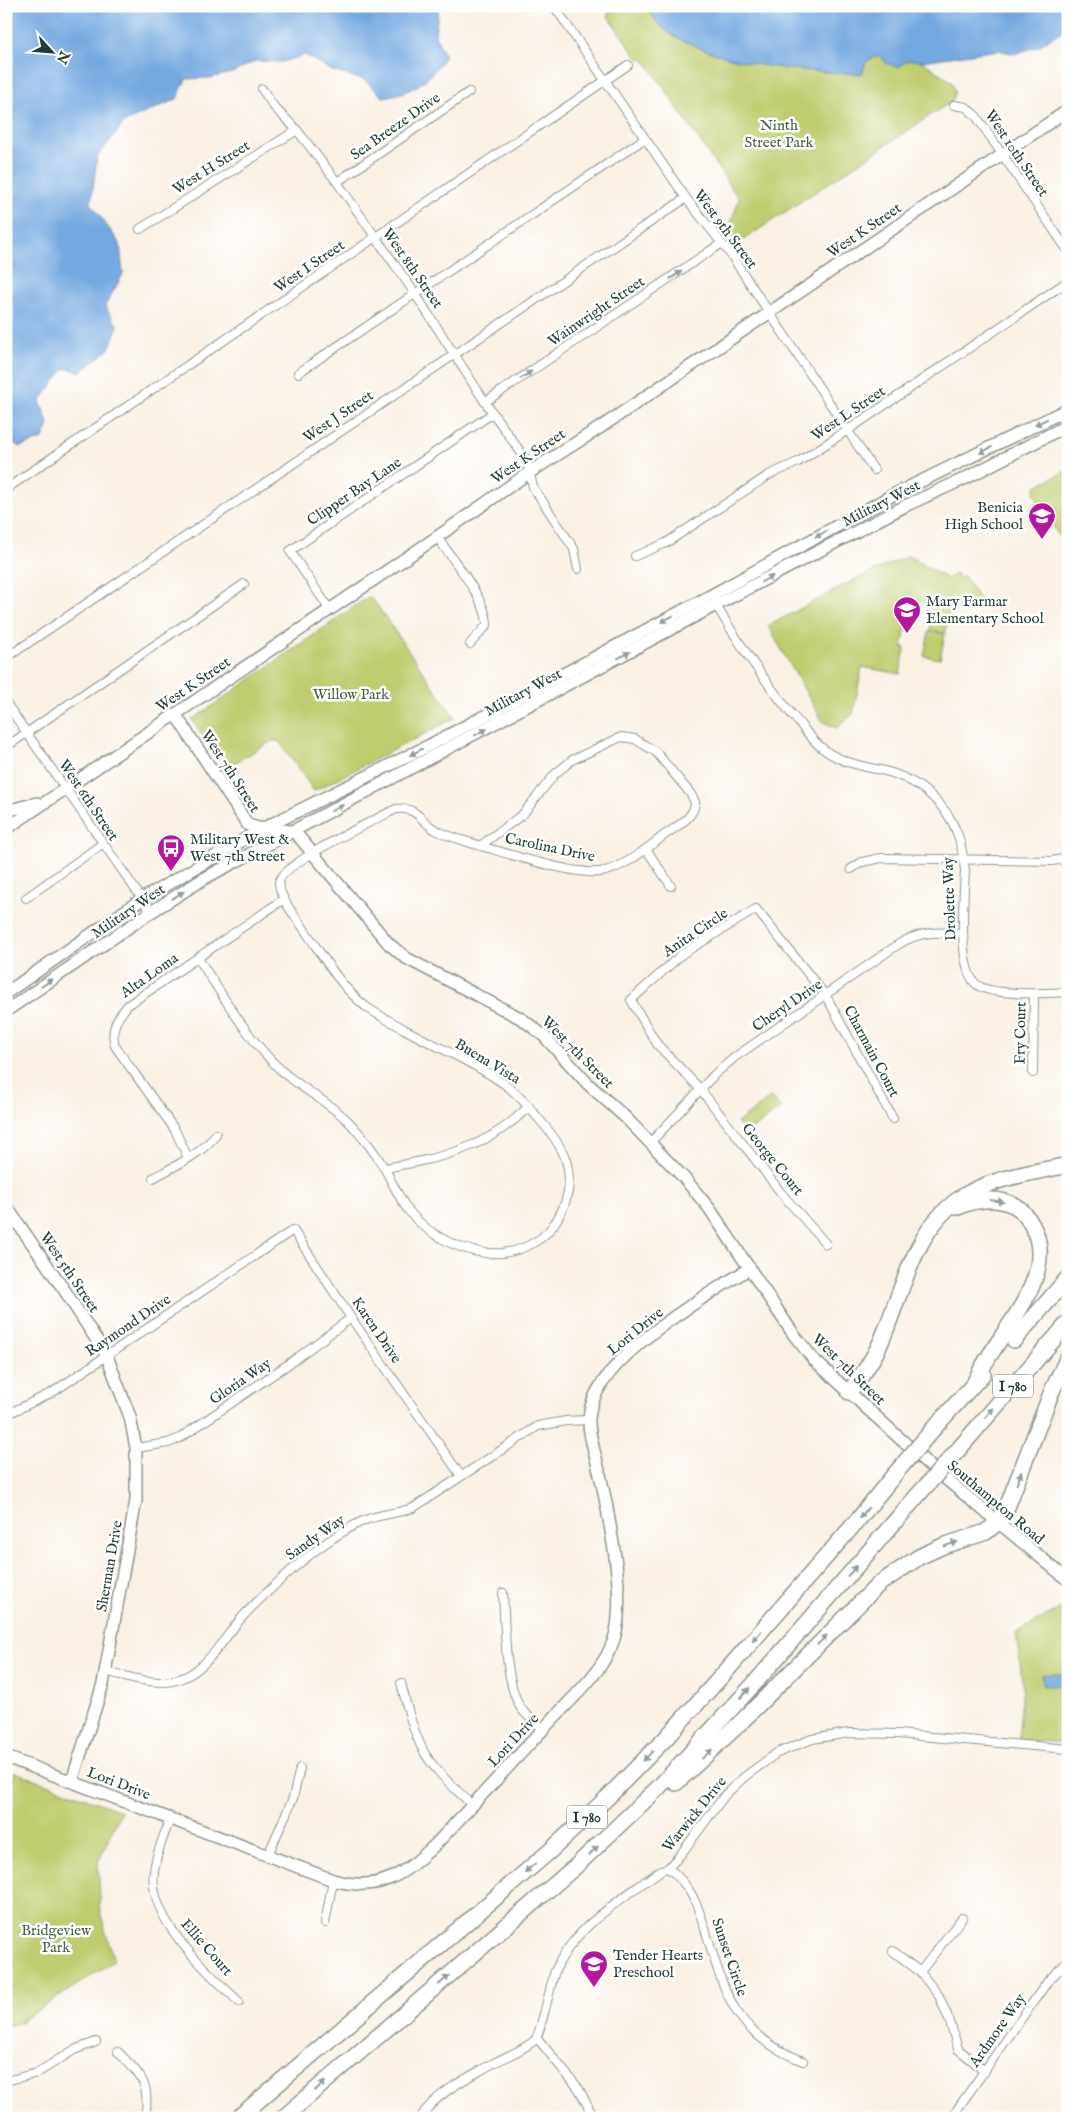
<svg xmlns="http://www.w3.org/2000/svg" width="1074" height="2124" viewBox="0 0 1074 2124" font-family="'IM FELL English',serif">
<rect width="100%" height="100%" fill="#fff"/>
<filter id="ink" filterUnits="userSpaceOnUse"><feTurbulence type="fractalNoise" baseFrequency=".02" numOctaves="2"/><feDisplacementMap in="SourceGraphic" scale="10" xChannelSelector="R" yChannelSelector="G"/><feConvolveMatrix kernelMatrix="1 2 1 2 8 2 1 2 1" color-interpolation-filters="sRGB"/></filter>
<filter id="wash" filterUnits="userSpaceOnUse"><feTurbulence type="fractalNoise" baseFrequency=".0096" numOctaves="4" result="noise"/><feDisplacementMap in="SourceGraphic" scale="20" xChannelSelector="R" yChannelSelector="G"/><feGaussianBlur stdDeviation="1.12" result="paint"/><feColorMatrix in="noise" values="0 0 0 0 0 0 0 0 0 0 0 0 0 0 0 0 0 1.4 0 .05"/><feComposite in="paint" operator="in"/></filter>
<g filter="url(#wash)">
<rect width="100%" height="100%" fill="#faf0e3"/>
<g fill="#bfcd70" stroke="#6f8552">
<path d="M 610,6 L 646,6 C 652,16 659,25 668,32 C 674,37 682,40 689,43 C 742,68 805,71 862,74 L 866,62 L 879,54 L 922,61 L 951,81 L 955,91 L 952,101 L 734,246 C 725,227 734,217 739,199 L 645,60 L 637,58 L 608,16 Z"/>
<path d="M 1068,470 L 1068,552 L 1034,493 L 1036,486 Z"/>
<path d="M 909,556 L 947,579 L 956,573 L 960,579 L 964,576 L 979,599 L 974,610 L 906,599 L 910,605 L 902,647 L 905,648 L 900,674 L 862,667 L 853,714 L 837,728 L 823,722 L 768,626 L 856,579 Z"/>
<path d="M 368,597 L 373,600 L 379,608 L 455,718 L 314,791 L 279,741 L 272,741 L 226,768 L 192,720 Z"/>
<path d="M 934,605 L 950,608 L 945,633 L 930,630 Z"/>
<path d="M 929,631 L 945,634 L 940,659 L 924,656 Z"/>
<path d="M 771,1097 L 781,1108 L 746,1134 L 737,1123 Z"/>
<path d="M 1068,1604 L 1068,1743 L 1018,1740 L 1023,1686 L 1016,1633 Z"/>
<path d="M 15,1772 L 121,1811 L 98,1862 L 101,1916 L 114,1961 L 17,2024 L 6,2026 L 6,1792 Z"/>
</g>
<g fill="#73a8e0" stroke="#49728a">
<path d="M 6,6 L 439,6 L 435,35 L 445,56 C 429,81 413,93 383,97 L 364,80 L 332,71 L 305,55 L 282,62 L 256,61 L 232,73 L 210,78 L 186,79 L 177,99 L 125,122 L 97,157 L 91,203 L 120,244 L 123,274 L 105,306 L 118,326 L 109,349 L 81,372 L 65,368 L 40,401 L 49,425 L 43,439 L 20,447 L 6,439 Z"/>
<path d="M 646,6 L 1068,6 L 1068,27 L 1039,46 L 1014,54 L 999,50 L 922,61 L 908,60 L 898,67 L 887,64 L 879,55 L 866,62 L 862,74 C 805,71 742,68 689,43 C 682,40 674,37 668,32 C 659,25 652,16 646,6 Z"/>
<path d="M 1068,1674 L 1068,1685 L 1043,1686 L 1042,1674 Z"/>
</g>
</g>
<g filter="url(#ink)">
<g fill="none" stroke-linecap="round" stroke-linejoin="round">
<g stroke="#8c968c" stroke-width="10">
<g id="street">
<path d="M 554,6 L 686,198 L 731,255 L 874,470"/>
<path d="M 262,89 L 274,107 L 297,130 L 337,182 L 416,295 L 485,402 L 527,461 L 533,487 L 574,549 L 578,569"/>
<path d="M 954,105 L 966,107 L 976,116 L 1068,251"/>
<path d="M 337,182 L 469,92"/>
<path d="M 140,229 L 297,130"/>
<path d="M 298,373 L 644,139"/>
<path d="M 485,402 L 722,243"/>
<path d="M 6,489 L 628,65"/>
<path d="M 437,537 C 451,557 488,602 487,625 L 470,644"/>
<path d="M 635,556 L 666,543 L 769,475 L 798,462 L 848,430 L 1068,281"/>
<path d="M 714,602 C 738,642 764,681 794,717 C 803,727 811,739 822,748 C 843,765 867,766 892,773 C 920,782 947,805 957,833 C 962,844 963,858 965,870 C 964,894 957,968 976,984 C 991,997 1048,993 1068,992"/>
<path d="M 330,610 L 290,551 L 493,413"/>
<path d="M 6,658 L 686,198"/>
<path d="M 6,703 L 151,912"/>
<path d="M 6,747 L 244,584"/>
<path d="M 646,849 L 671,886"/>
<path d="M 851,869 L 862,862 L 881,858 L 1052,861 L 1068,858"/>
<path d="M 26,898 L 102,844"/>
<path d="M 198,958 C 224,997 248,1040 282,1071 C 303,1090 329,1102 349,1122 C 363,1137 376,1153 386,1171 C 393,1184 399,1198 408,1210 C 429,1237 468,1256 502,1253 C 520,1251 539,1243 551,1228 C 568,1207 574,1180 564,1155 C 558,1141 548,1129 538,1118 C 529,1107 519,1095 507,1086 C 477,1064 437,1047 404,1029 C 391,1021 377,1015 365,1006 C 340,986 324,958 306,932 C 297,918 280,900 279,883 C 279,864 377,819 396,809 C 417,807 419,819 434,829 C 448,837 466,841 481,846 C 509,854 573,875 600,872 C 623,869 647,848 666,834 C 677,826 695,817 695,802 L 690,793 L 656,752 L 635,739 L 621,737 L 572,760 L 554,775 L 523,814 L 480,846"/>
<path d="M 1033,1073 L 1034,994"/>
<path d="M 650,1143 L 714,1075 L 735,1057 L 899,944 C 920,931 939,932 963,933"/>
<path d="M 188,1158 L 175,1130 L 115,1046 C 110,1028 117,1018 128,1005 L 284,899"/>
<path d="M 385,1168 C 440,1158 488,1149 529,1106"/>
<path d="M 153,1178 C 173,1167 204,1153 216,1134"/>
<path d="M 826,1244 L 782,1194 L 701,1090 L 657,1044 L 631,1000 L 682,954 L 756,909 L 826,996 L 893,1119"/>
<path d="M 6,1415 L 53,1392 L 293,1230 L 351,1318 L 461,1476"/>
<path d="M 136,1448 L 168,1443 L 180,1438 L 290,1363 L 351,1318"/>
<path d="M 503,1593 C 505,1623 504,1687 523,1711 C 528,1717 537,1723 543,1729"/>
<path d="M 105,1671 C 126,1676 150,1685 172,1681 C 206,1675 224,1636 246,1613 C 270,1589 295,1565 323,1545 C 337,1535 352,1525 368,1519 C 383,1514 398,1513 413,1508 L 538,1426 L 566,1421 L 588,1420"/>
<path d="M 401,1683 C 407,1706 412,1729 423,1750 C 434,1771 455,1788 472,1805"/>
<path d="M 170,1819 C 164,1836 156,1853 154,1871 C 147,1920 207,1971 239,2002"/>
<path d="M 267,1857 L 293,1798 L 300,1768"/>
<path d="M 668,1868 C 691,1885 698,1906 706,1932 C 725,1995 735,2035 803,2061"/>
<path d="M 325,1923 L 333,1880"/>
<path d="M 893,1951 L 920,1972 L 939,1996 L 950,2022 L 958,2049 L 985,2071"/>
<path d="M 920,1972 L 962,1918"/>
<path d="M 537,2038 L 579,2089 L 594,2118"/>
<path d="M 118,2052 C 141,2076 151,2083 145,2118"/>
<path d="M 6,2081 L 37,2073 L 74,2050 L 96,2042"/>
<path d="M 420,2118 C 436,2093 467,2078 492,2064 C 507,2056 522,2051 535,2040 C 540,2035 551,1983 555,1971 C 575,1925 623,1899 661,1870 L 668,1868 L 681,1854 L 725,1795 L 744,1777 L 777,1753 L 812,1739 L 849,1733 L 898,1734 L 1068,1749"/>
<path d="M 951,2118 L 1048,1981 L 1068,1961"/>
</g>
</g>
<g stroke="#8c968c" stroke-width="14">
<g id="secondary">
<path d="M 175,714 L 248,825 L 262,829 L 294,831 L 389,944 L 406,958 L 522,1019 L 544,1036 L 588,1084 L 625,1117 L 684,1178 L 709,1208 L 794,1335 L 814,1360 L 929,1465 L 1068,1580"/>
<path d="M 6,811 L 37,803"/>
<path d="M 6,829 L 437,537 L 530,472 L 601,427 L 1068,110"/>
<path d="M 6,993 L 142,899 L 262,829 L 430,745 L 710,596 L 893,495 L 1068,409"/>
<path d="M 6,1011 L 151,912 L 205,878 L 716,605 L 907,505 L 966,478 L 1068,425"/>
<path d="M 6,1206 L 63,1288 L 107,1356 L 130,1417 L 136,1448 L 136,1500 L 103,1684 L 72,1781"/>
<path d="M 6,1757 L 333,1880 C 380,1893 403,1875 436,1844 C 474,1803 512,1763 550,1722 C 572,1698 604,1671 614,1639 C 623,1611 617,1566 612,1537 C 608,1513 604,1490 598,1467 C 595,1452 588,1434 589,1419 C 591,1359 704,1298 750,1268"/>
</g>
</g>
<g stroke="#8c968c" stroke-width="18">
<g id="highway">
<path d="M 958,1207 C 977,1198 1002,1196 1020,1209 C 1074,1266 1000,1326 976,1380"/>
<path d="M 1014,1340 L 1068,1278"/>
<path d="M 849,1392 C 861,1377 872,1362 880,1344 C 902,1295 912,1232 959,1199 C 989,1178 1032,1173 1068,1165"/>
<path d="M 934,1428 L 983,1374"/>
<path d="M 958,1450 L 1068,1323"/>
<path d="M 676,1783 L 737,1726 L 879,1584 L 919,1557 L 943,1546 L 986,1532 L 998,1522 L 1007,1507 L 1052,1391 L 1068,1357"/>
<path d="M 238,2118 L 550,1851 L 608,1797 L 665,1739 L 728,1669 L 857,1521 L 894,1475"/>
<path d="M 283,2118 L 576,1866 L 659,1787 L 754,1684 L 918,1495"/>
</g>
</g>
<use href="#street" stroke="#fff" stroke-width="8"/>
<use href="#secondary" stroke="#fff" stroke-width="11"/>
<use href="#highway" stroke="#fff" stroke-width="15"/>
<g stroke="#8c968c" stroke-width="18" stroke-linecap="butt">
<g id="highway-bridge">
<path d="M 894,1475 L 934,1428"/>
<path d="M 918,1495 L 958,1450"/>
</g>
</g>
<use href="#highway-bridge" stroke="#fff" stroke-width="15"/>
</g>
<defs><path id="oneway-solid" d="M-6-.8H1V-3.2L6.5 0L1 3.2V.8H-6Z" transform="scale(1.25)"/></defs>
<g fill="#8f9e9a">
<use href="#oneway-solid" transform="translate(676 275) rotate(-34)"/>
<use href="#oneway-solid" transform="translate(526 375) rotate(-34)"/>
<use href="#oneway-solid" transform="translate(1041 422) rotate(154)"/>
<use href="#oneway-solid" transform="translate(986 450) rotate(153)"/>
<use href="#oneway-solid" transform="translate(821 534) rotate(151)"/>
<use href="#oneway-solid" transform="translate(767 579) rotate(-28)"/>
<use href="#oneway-solid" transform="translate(667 619) rotate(152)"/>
<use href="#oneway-solid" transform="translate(624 655) rotate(-28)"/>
<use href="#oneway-solid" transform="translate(481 732) rotate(-28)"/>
<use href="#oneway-solid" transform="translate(416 752) rotate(153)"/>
<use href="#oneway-solid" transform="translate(337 808) rotate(-28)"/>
<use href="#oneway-solid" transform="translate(178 895) rotate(-32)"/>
<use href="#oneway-solid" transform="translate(47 983) rotate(-35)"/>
<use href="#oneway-solid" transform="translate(997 1201) rotate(8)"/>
<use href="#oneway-solid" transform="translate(989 1413) rotate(-49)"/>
<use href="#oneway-solid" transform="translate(1019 1478) rotate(-69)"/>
<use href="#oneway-solid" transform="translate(864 1513) rotate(129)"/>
<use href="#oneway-solid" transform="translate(951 1544) rotate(-19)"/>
<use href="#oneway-solid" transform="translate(852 1571) rotate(-49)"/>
<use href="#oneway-solid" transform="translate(757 1636) rotate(131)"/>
<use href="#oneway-solid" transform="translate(822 1640) rotate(-46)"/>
<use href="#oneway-solid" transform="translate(745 1693) rotate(-48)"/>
<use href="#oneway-solid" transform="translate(707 1754) rotate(-43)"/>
<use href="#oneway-solid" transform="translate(648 1756) rotate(134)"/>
<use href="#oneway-solid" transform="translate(593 1851) rotate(-43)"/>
<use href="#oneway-solid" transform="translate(530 1868) rotate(139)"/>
<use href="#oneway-solid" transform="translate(444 1980) rotate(-41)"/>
<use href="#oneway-solid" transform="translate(320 2086) rotate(-41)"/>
</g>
</g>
<defs>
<g id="school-pin" transform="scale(1.4375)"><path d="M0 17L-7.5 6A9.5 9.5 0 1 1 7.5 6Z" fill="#b5179e" stroke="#fff"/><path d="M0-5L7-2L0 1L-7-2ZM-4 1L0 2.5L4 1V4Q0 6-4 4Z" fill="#fff"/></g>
<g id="bus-pin" transform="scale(1.4375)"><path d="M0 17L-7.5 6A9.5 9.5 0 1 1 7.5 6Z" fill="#b5179e" stroke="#fff"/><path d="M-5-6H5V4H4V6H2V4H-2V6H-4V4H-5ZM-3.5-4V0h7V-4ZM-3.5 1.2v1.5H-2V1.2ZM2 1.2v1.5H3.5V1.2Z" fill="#fff"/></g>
</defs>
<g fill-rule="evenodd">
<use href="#school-pin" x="1042" y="516"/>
<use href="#school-pin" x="907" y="610"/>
<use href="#bus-pin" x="171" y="848"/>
<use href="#school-pin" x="594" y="1964"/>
</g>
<g text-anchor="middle" stroke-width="5" stroke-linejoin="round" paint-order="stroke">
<g fill="#fff" stroke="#627771" stroke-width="1">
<rect x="993" y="1374.5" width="40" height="23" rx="4"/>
<rect x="567" y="1805.5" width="40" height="23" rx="4"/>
</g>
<g font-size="14" font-weight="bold" fill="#1f3d34">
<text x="1013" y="1391">I 780</text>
<text x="587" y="1822">I 780</text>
</g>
<g font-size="15" fill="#476143" stroke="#fff">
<text x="779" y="130">Ninth<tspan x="779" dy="17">Street Park</tspan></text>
<text x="351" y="699">Willow Park</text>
<text x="56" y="1935">Bridgeview<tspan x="56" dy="17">Park</tspan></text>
</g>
<g font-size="15" fill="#1f3d34" stroke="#fff">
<text transform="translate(395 126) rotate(-35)" y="5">Sea Breeze Drive</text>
<text transform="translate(1017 153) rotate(56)" y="5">West 10th Street</text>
<text transform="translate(211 167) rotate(-32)" y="5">West H Street</text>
<text transform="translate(726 229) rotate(53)" y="5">West 9th Street</text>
<text transform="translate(864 230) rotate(-34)" y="5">West K Street</text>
<text transform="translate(309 266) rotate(-34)" y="5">West I Street</text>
<text transform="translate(413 268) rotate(55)" y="5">West 8th Street</text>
<text transform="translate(596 311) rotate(-34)" y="5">Wainwright Street</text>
<text transform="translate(848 413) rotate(-34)" y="5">West L Street</text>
<text transform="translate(338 416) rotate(-34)" y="5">West J Street</text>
<text transform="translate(528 456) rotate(-34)" y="5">West K Street</text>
<text transform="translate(354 491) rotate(-34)" y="5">Clipper Bay Lane</text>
<text transform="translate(881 503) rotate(-27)" y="5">Military West</text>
<text transform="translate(193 684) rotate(-34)" y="5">West K Street</text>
<text transform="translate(523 692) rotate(-28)" y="5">Military West</text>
<text transform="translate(231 771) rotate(57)" y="5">West 7th Street</text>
<text transform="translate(89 800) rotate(56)" y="5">West 6th Street</text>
<text transform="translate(550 847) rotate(12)" y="5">Carolina Drive</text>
<text transform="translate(949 899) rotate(-92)" y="5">Drolette Way</text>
<text transform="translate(128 911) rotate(-34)" y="5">Military West</text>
<text transform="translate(695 932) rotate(-34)" y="5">Anita Circle</text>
<text transform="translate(149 975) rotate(-35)" y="5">Alta Loma</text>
<text transform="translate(787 1005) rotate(-34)" y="5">Cheryl Drive</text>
<text transform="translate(1020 1033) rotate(-89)" y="5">Fry Court</text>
<text transform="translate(872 1051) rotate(62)" y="5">Charmain Court</text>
<text transform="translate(578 1052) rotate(45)" y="5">West 7th Street</text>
<text transform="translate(488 1061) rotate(31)" y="5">Buena Vista</text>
<text transform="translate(773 1159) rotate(51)" y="5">George Court</text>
<text transform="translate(70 1272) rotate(56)" y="5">West 5th Street</text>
<text transform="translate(128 1325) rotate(-34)" y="5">Raymond Drive</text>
<text transform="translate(377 1330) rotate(56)" y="5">Karen Drive</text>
<text transform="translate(635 1331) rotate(-39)" y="5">Lori Drive</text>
<text transform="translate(849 1369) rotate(44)" y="5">West 7th Street</text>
<text transform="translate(240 1381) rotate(-34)" y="5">Gloria Way</text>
<text transform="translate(996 1502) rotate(40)" y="5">Southampton Road</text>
<text transform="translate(315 1537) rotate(-35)" y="5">Sandy Way</text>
<text transform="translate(109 1566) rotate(-80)" y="5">Sherman Drive</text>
<text transform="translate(513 1740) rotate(-47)" y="5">Lori Drive</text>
<text transform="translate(119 1783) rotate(21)" y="5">Lori Drive</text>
<text transform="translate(694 1814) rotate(-51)" y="5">Warwick Drive</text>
<text transform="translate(207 1947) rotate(49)" y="5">Ellie Court</text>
<text transform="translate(730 1957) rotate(71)" y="5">Sunset Circle</text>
<text transform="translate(997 2030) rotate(-55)" y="5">Ardmore Way</text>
</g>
<g font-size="15" fill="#1f3d34" stroke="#fff" text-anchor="start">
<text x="1023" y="512" text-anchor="end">Benicia<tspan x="1023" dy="17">High School</tspan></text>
<text x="926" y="606">Mary Farmar<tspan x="926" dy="17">Elementary School</tspan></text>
<text x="190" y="844">Military West &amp;<tspan x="190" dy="17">West 7th Street</tspan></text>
<text x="613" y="1960">Tender Hearts<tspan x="613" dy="17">Preschool</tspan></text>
</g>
</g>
<rect width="1074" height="2124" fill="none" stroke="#fff" stroke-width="25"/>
<g transform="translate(52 52) rotate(116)" stroke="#ffffff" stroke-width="4" paint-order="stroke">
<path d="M0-4L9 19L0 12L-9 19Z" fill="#1f3d34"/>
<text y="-8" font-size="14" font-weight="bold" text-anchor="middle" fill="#1f3d34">N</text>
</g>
</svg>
